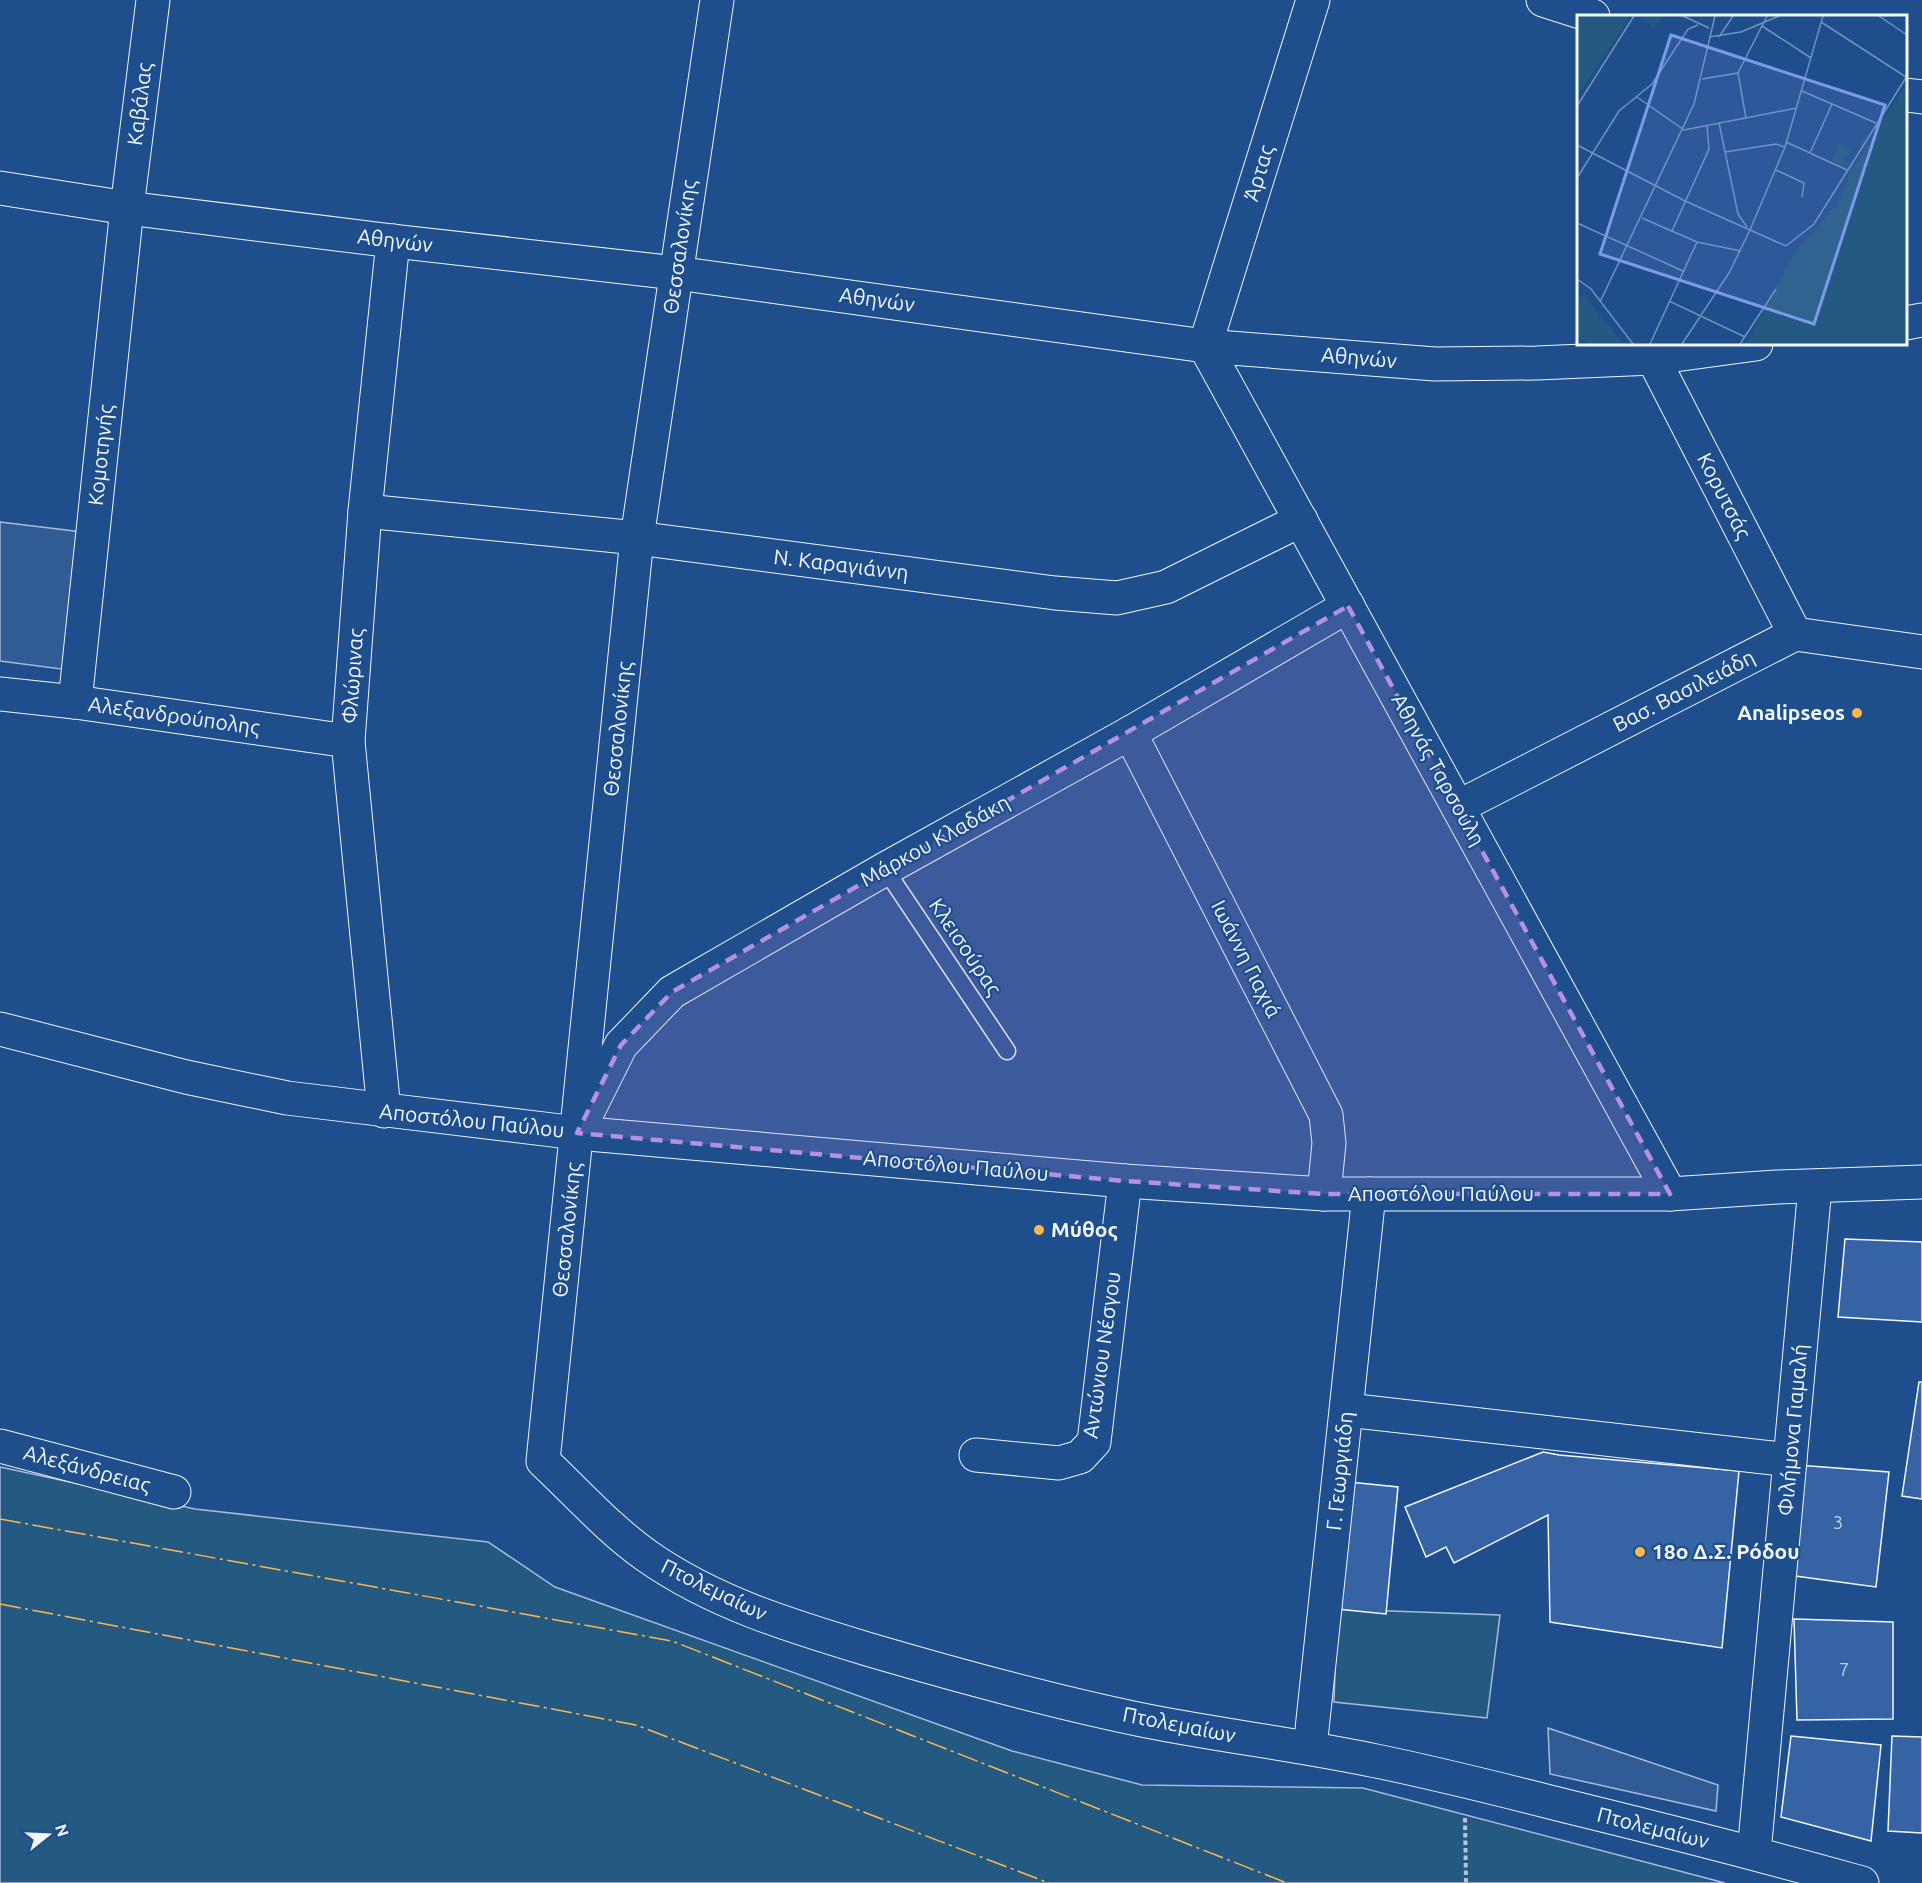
<svg xmlns="http://www.w3.org/2000/svg" width="1922" height="1883" viewBox="0 0 1922 1883" font-family="Ubuntu,sans-serif">
<rect width="100%" height="100%" fill="#1f4e8c"/>
<g fill="#245a82" stroke="#a8bbd7" stroke-width="1.5">
<path d="M 0,1467 L 195,1509 L 488,1542 L 555,1587 L 1012,1751 L 1142,1785 L 1363,1788 L 1725,1883 L 0,1883 Z"/>
<path d="M 1337,1609 L 1500,1615 L 1487,1718 L 1334,1702 Z"/>
</g>
<g fill="#305b95" stroke="#a8bbd7" stroke-width="1.5">
<path d="M 0,522 L 82,532 L 69,670 L 0,661 Z"/>
<path d="M 1548,1728 L 1718,1785 L 1716,1811 L 1550,1774 Z"/>
</g>
<g fill="#3563a3" stroke="#f2f6ff" stroke-width="1.5">
<path d="M 1845,1239 L 1922,1242 L 1922,1322 L 1838,1317 Z"/>
<path d="M 1919,1382 L 1922,1382 L 1922,1499 L 1902,1496 Z"/>
<path d="M 1543,1452 L 1559,1455 L 1739,1471 L 1722,1648 L 1550,1622 L 1548,1515 L 1454,1563 L 1446,1547 L 1426,1557 L 1405,1507 Z"/>
<path d="M 1797,1465 L 1889,1472 L 1876,1587 L 1788,1575 Z"/>
<path d="M 1349,1482 L 1398,1487 L 1386,1614 L 1337,1609 Z"/>
<path d="M 1794,1619 L 1893,1622 L 1893,1719 L 1797,1720 Z"/>
<path d="M 1791,1736 L 1881,1745 L 1871,1841 L 1781,1817 Z"/>
<path d="M 1892,1736 L 1922,1737 L 1922,1833 L 1888,1831 Z"/>
</g>
<g fill="none" stroke-linecap="round" stroke-linejoin="round">
<g stroke="#f2f6ff" stroke-width="19">
<path id="service" d="M 885,869 L 1007,1051"/>
</g>
<g stroke="#f2f6ff" stroke-width="35">
<g id="minor">
<path d="M 717,0 L 637,538 L 543,1461 C 577,1493 609,1529 647,1556 C 714,1603 791,1626 867,1649 C 959,1676 1053,1702 1147,1721 C 1223,1736 1300,1745 1376,1761 C 1445,1775 1514,1793 1582,1810 C 1676,1833 1769,1857 1862,1883"/>
<path d="M 1313,0 L 1205,346 L 1670,1194"/>
<path d="M 1543,0 L 1593,16"/>
<path d="M 1906,95 L 1922,97"/>
<path d="M 0,188 L 127,208 L 393,241 L 676,273 L 1205,346 L 1435,364 L 1537,363 L 1653,358 L 1756,344"/>
<path d="M 1906,323 L 1922,320"/>
<path d="M 1653,358 L 1795,634"/>
<path d="M 365,511 L 637,538 L 1055,593 L 1117,598 L 1166,587 L 1301,520"/>
<path d="M 0,694 L 75,702 L 348,741"/>
<path d="M 75,702 L 127,208 L 153,0"/>
<path d="M 1130,733 L 1326,1115 L 1329,1143 L 1324,1194"/>
<path d="M 1458,807 L 1795,634 L 1922,652"/>
<path d="M 384,1111 L 348,741 L 365,511 L 393,241"/>
<path d="M 586,1115 L 621,1045 L 672,992 L 885,869 L 1130,733 L 1348,606"/>
<path d="M 1347,1410 L 1790,1460"/>
<path d="M 0,1446 L 174,1492"/>
<path d="M 976,1455 L 1059,1463 L 1080,1457 L 1094,1442 L 1125,1181"/>
<path d="M 1310,1748 L 1369,1194"/>
<path d="M 1754,1853 L 1815,1187"/>
</g>
</g>
<g stroke="#f2f6ff" stroke-width="35">
<path id="tertiary" d="M 0,1029 L 186,1077 L 287,1098 L 577,1133 L 1125,1181 L 1324,1194 L 1670,1194 L 1777,1187 L 1922,1182"/>
</g>
<path stroke="#b3c4dc" stroke-width="4" stroke-dasharray="4.5 3" stroke-linecap="butt" d="M 1465,1818 L 1466,1883"/>
<use href="#service" stroke="#1f4e8c" stroke-width="16"/>
<use href="#minor" stroke="#1f4e8c" stroke-width="33"/>
<use href="#tertiary" stroke="#1f4e8c" stroke-width="33"/>
<g stroke="#ffb74d" stroke-width="1.5" stroke-dasharray="21 4.5 3 4.5" stroke-linecap="butt">
<path d="M 0,1519 L 672,1641 L 1287,1883"/>
<path d="M 0,1604 L 636,1725 L 1049,1883"/>
</g>
</g>
<path fill="#b691df" fill-opacity="0.2" stroke="#b691df" stroke-width="4.5" stroke-dasharray="12 8" stroke-linejoin="round" d="M 1348,606 L 1670,1194 L 1324,1194 L 1125,1181 L 577,1133 L 621,1045 L 672,992 Z"/>
<g fill="#ffb74d" stroke="#1f4e8c" stroke-width="2">
<circle cx="1857" cy="713" r="6"/>
<circle cx="1039" cy="1230" r="6"/>
<circle cx="1640" cy="1552" r="6"/>
</g>
<g text-anchor="middle" stroke-width="4.5" stroke-linejoin="round" paint-order="stroke">
<g font-size="18" fill="#c3d1e8">
<text x="1838" y="1529">3</text>
<text x="1844" y="1676">7</text>
</g>
<g font-size="21" fill="#f2f6ff" stroke="#1f4e8c">
<text transform="translate(140 104) rotate(-83)" y="7">Καβάλας</text>
<text transform="translate(1259 173) rotate(-73)" y="7">Άρτας</text>
<text transform="translate(395 241) rotate(7)" y="7">Αθηνών</text>
<text transform="translate(680 247) rotate(-82)" y="7">Θεσσαλονίκης</text>
<text transform="translate(877 300) rotate(8)" y="7">Αθηνών</text>
<text transform="translate(1359 358) rotate(5)" y="7">Αθηνών</text>
<text transform="translate(101 455) rotate(-84)" y="7">Κομοτηνής</text>
<text transform="translate(1724 496) rotate(63)" y="7">Κορυτσάς</text>
<text transform="translate(841 565) rotate(7)" y="7">Ν. Καραγιάννη</text>
<text transform="translate(353 676) rotate(-86)" y="7">Φλώρινας</text>
<text transform="translate(1684 691) rotate(-27)" y="7">Βασ. Βασιλειάδη</text>
<text transform="translate(174 716) rotate(8)" y="7">Αλεξανδρούπολης</text>
<text transform="translate(618 729) rotate(-84)" y="7">Θεσσαλονίκης</text>
<text transform="translate(1438 770) rotate(61)" y="7">Αθηνάς Ταρσούλη</text>
<text transform="translate(935 841) rotate(-29)" y="7">Μάρκου Κλαδάκη</text>
<text transform="translate(965 947) rotate(56)" y="7">Κλεισούρας</text>
<text transform="translate(1246 959) rotate(63)" y="7">Ιωάννη Γιαχιά</text>
<text transform="translate(472 1121) rotate(6)" y="7">Αποστόλου Παύλου</text>
<text transform="translate(956 1166) rotate(5)" y="7">Αποστόλου Παύλου</text>
<text x="1441" y="1201">Αποστόλου Παύλου</text>
<text transform="translate(567 1230) rotate(-84)" y="7">Θεσσαλονίκης</text>
<text transform="translate(1102 1355) rotate(-82)" y="7">Αντώνιου Νέσγου</text>
<text transform="translate(1793 1430) rotate(-85)" y="7">Φιλήμονα Γιαμαλή</text>
<text transform="translate(87 1469) rotate(15)" y="7">Αλεξάνδρειας</text>
<text transform="translate(1340 1471) rotate(-84)" y="7">Γ. Γεωργιάδη</text>
<text transform="translate(714 1590) rotate(26)" y="7">Πτολεμαίων</text>
<text transform="translate(1179 1725) rotate(11)" y="7">Πτολεμαίων</text>
<text transform="translate(1653 1828) rotate(14)" y="7">Πτολεμαίων</text>
</g>
<g font-size="21" font-weight="bold" fill="#f2f6ff" stroke="#1f4e8c" text-anchor="start">
<text x="1845" y="720" text-anchor="end">Analipseos</text>
<text x="1051" y="1237">Μύθος</text>
<text x="1652" y="1559">18ο Δ.Σ. Ρόδου</text>
</g>
</g>
<g transform="translate(1577 15)">
<rect width="330" height="330" fill="#1f4e8c"/>
<path d="M 0,1 L 54,1 L 0,81 ZM 61,1 L 86,1 L 77,13 ZM 330,68 L 330,329 L 169,329 L 216,240 L 260,189 L 277,150 ZM 262,128 L 273,133 L 266,150 L 255,146 ZM 7,279 L 45,328 L 45,329 L 10,329 L 0,320 L 0,285 Z" fill="#245a82"/>
<path fill="none" stroke="#7391ba" stroke-width="1.5" d="M 106,1 L 132,13M 302,1 L 330,20M 244,7 L 329,62M 185,11 L 234,43M 132,22 L 164,17 L 202,1M 142,22 L 156,1M 125,64 L 161,58M 225,76 L 299,108M 60,82 L 107,115 L 220,93M 0,91 L 57,1M 169,103 L 161,58 L 190,1M 142,108 L 161,199 L 170,212M 209,127 L 270,155M 0,130 L 108,186 L 209,231 L 237,209 L 330,61M 148,137 L 199,129 L 208,132M 233,138 L 255,89M 199,155 L 227,168 L 225,182M 0,163 L 42,96 L 75,69 L 111,14 L 121,10M 65,203 L 120,227 L 164,236M 0,208 L 106,256M 95,216 L 132,134 L 130,110M 0,264 L 14,274 L 56,329M 92,286 L 168,322M 23,287 L 117,89 L 138,1M 73,329 L 120,227M 105,329 L 152,258 L 173,215 L 208,132 L 246,1M 163,329 L 199,274"/>
<path fill="#7d9aea" fill-opacity="0.15" stroke="#7d9aea" stroke-width="3" d="M 94,20 L 308,90 L 237,309 L 23,239 Z"/>
<rect width="330" height="330" fill="none" stroke="#f2f6ff" stroke-width="3"/>
</g>
<g transform="translate(48 1835) rotate(72)" stroke="#1f4e8c" stroke-width="4.5" paint-order="stroke">
<path d="M0-4.5L10 22L0 15L-10 22Z" fill="#f2f6ff"/>
<text y="-9" font-size="16" font-weight="bold" text-anchor="middle" fill="#f2f6ff">N</text>
</g>
</svg>
